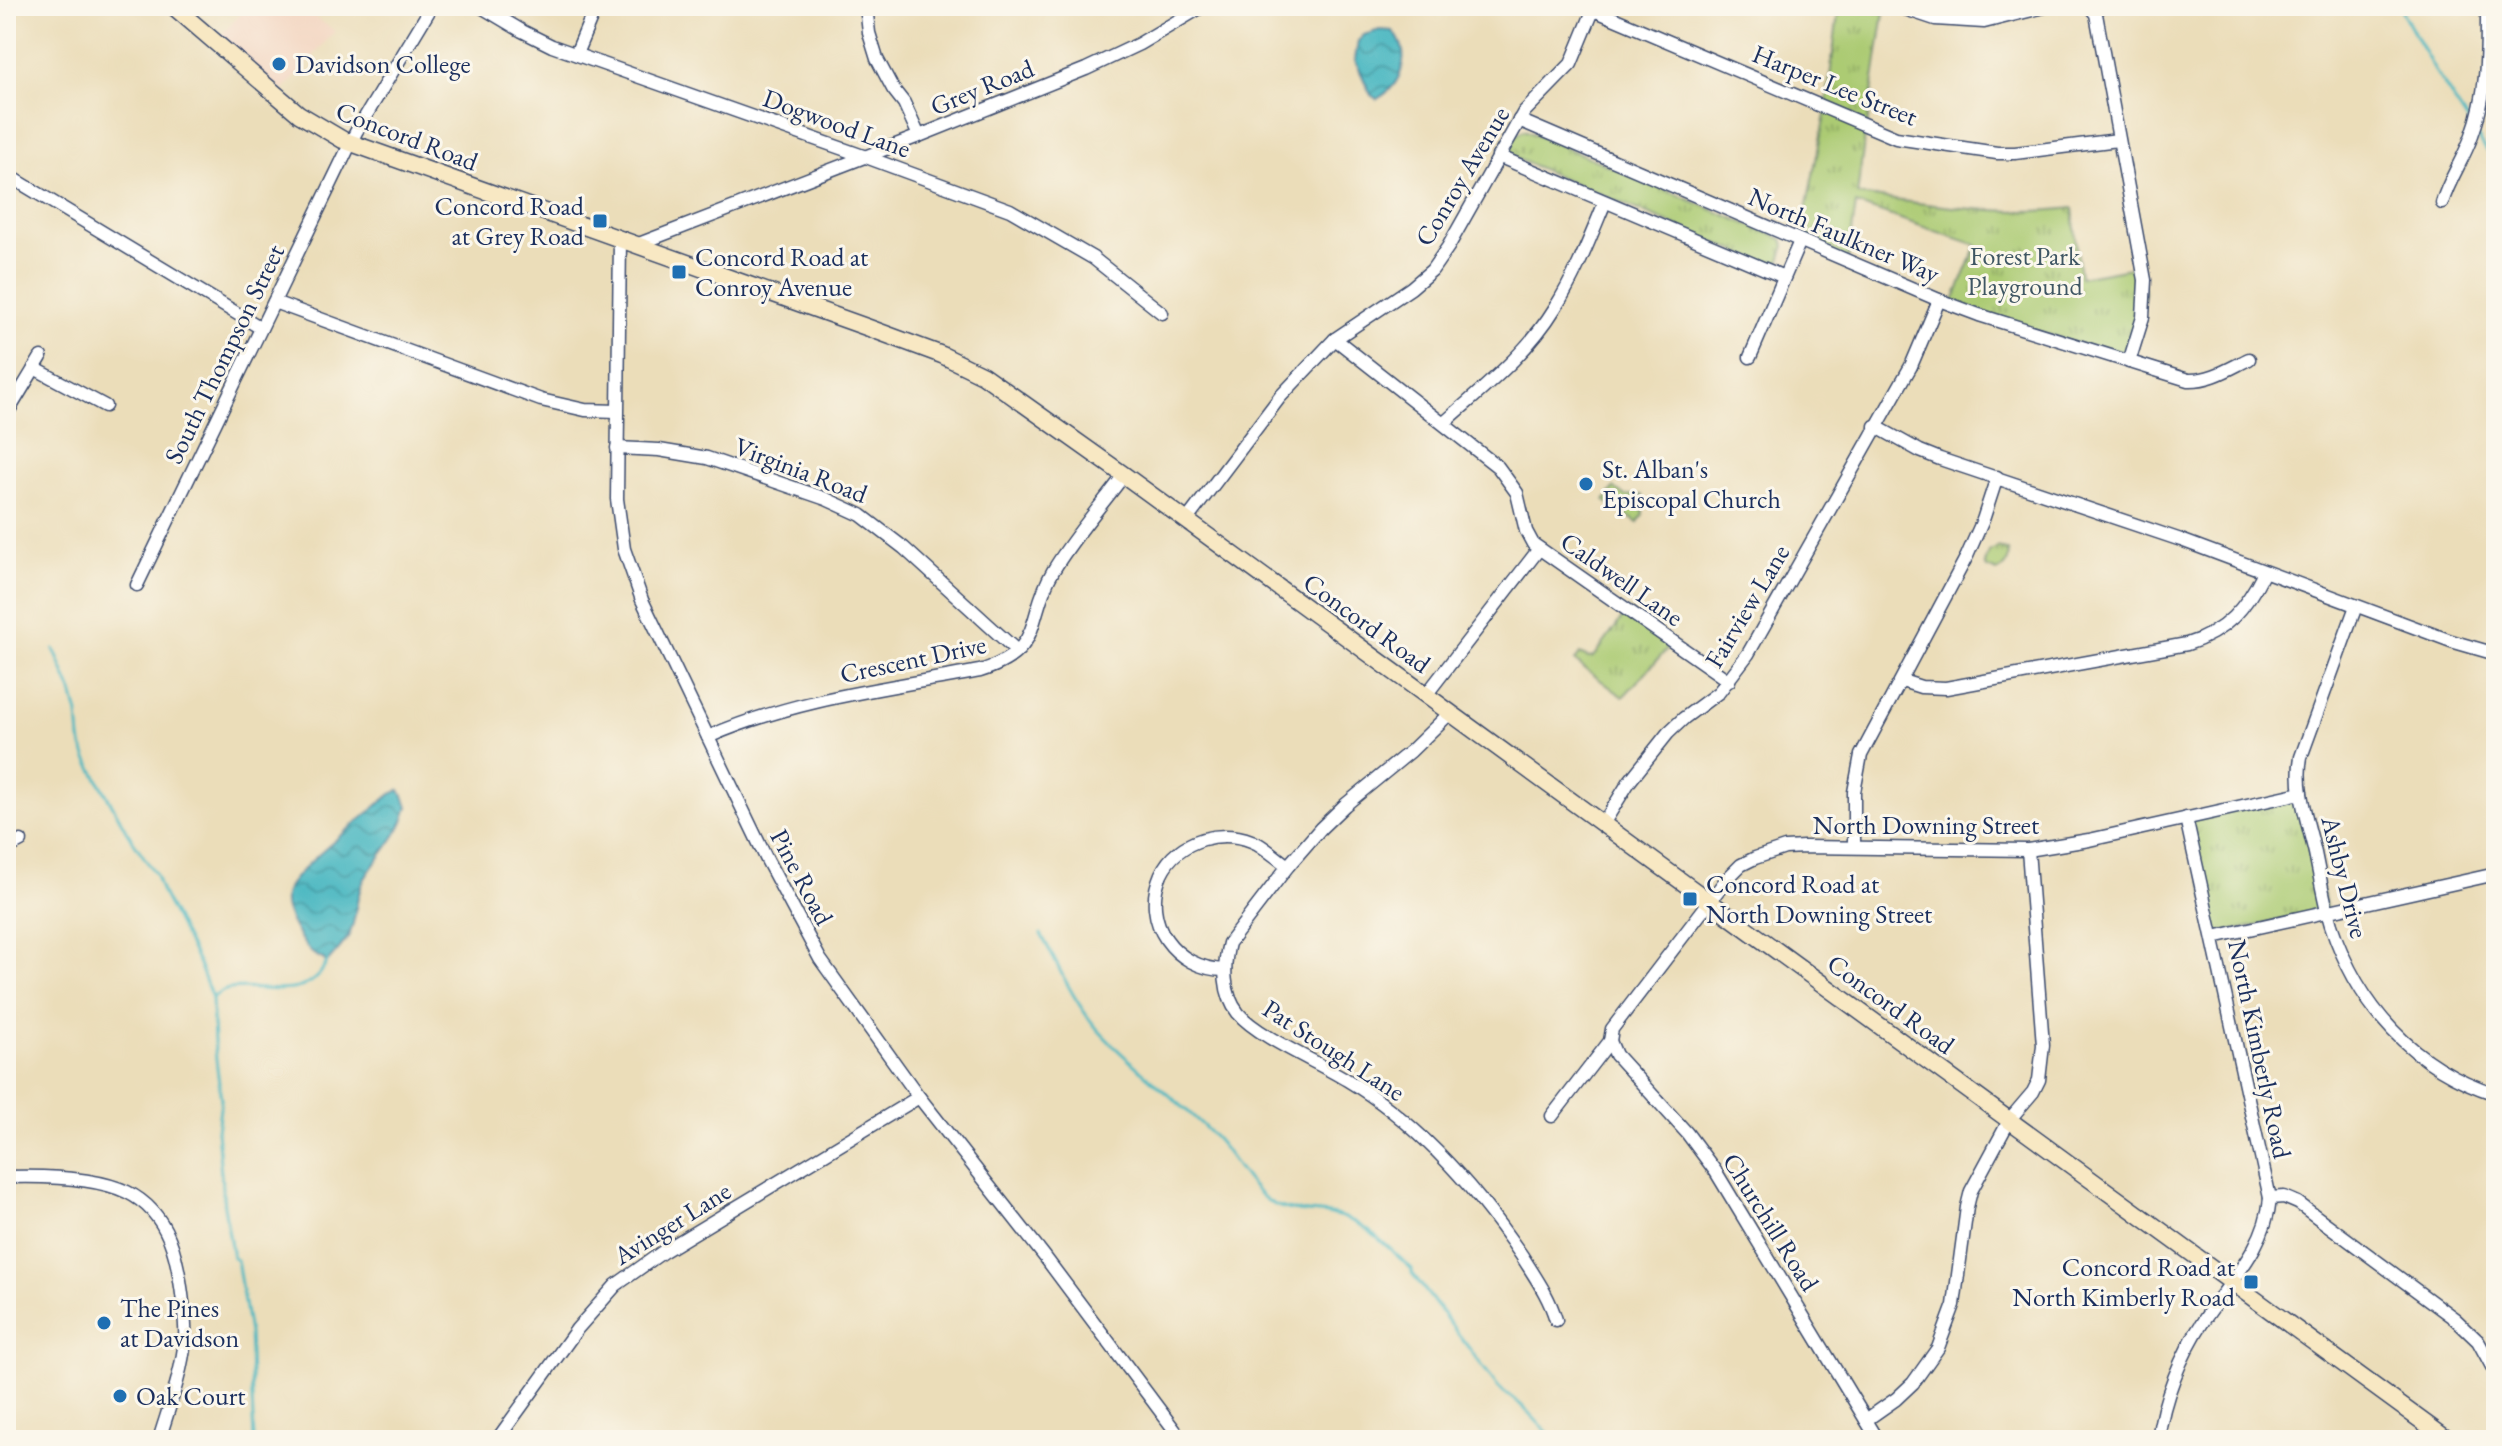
<svg xmlns="http://www.w3.org/2000/svg" width="2502" height="1446" viewBox="0 0 2502 1446" font-family="'EB Garamond',serif">
<defs>
<pattern id="grass-tufts" width="24" height="20" patternUnits="userSpaceOnUse" patternTransform="scale(2)"><rect width="24" height="20" fill="#accb73"/><path d="M3 7l-1-3M5 7V3M7 7l1-3M15 17l-1-3M17 17v-4M19 17l1-3" fill="none" stroke="#8ba562"/></pattern>
<pattern id="water-waves" width="16" height="10" patternUnits="userSpaceOnUse" patternTransform="scale(2)"><rect width="16" height="10" fill="#48b7c1"/><path d="M0 5q4-4 8 0t8 0" fill="none" stroke="#3b95a0"/></pattern>
</defs>
<rect width="100%" height="100%" fill="#fbf7ec"/>
<filter id="ink" filterUnits="userSpaceOnUse"><feTurbulence type="fractalNoise" baseFrequency=".0125" numOctaves="2"/><feDisplacementMap in="SourceGraphic" scale="16" xChannelSelector="R" yChannelSelector="G"/><feConvolveMatrix kernelMatrix="1 2 1 2 8 2 1 2 1" color-interpolation-filters="sRGB"/></filter>
<filter id="wash" filterUnits="userSpaceOnUse"><feTurbulence type="fractalNoise" baseFrequency=".006" numOctaves="4" result="noise"/><feDisplacementMap in="SourceGraphic" scale="32" xChannelSelector="R" yChannelSelector="G"/><feGaussianBlur stdDeviation="1.8" result="paint"/><feColorMatrix in="noise" values="0 0 0 0 0 0 0 0 0 0 0 0 0 0 0 0 0 1.4 0 .05"/><feComposite in="paint" operator="in"/></filter>
<g filter="url(#wash)">
<rect width="100%" height="100%" fill="#ebddb9"/>
<path fill="#f3d4bf" d="M 248,6 L 320,6 L 313,16 L 335,31 L 283,91 L 220,36 Z"/>
<g fill="url(#grass-tufts)" stroke="#647d68" stroke-width="2">
<path d="M 1839,6 L 1885,6 L 1867,126 L 1826,108 Z"/>
<path d="M 1826,110 L 1866,127 L 1857,195 C 1929,204 2000,217 2073,208 L 2080,277 L 2141,266 L 2145,293 L 2128,361 L 1953,303 L 1977,245 L 1856,204 L 1848,260 L 1800,240 Z"/>
<path d="M 1524,130 L 1782,239 L 1785,246 L 1779,263 L 1771,266 L 1515,158 C 1507,148 1513,135 1524,130 Z"/>
<path d="M 1614,488 L 1625,496 L 1642,495 L 1643,515 L 1638,523 L 1605,501 Z"/>
<path d="M 1998,547 L 2008,551 C 2010,562 2006,567 1997,572 L 1987,568 L 1985,564 L 1989,552 Z"/>
<path d="M 1628,610 L 1673,643 L 1623,697 L 1575,661 L 1580,654 L 1588,658 L 1594,657 Z"/>
<path d="M 2300,794 L 2327,910 L 2214,935 L 2187,819 Z"/>
</g>
<g fill="url(#water-waves)" stroke="#327390" stroke-width="2">
<path d="M 1380,30 L 1393,31 C 1413,54 1402,85 1377,99 L 1371,95 L 1355,60 L 1358,41 L 1364,35 Z"/>
<path d="M 400,790 L 408,806 C 401,836 379,854 364,880 C 355,897 357,916 350,933 C 345,944 334,954 327,963 C 322,956 318,958 312,953 C 303,945 286,916 285,904 C 285,900 284,896 286,892 C 294,869 370,813 391,794 Z"/>
</g>
<g fill="none" stroke-linecap="round" stroke-linejoin="round">
<g stroke="#48b7c1" stroke-width="3">
<path d="M 2399,6 L 2435,71 L 2471,126"/>
<path d="M 2477,136 L 2496,164"/>
<path d="M 54,649 L 72,692 L 78,714 L 80,739 L 86,757 L 127,832 L 156,875 L 162,893 L 198,962 L 212,998 L 214,1042 L 221,1100 L 217,1131 L 224,1206 L 233,1258 L 237,1260 L 249,1333 L 254,1440"/>
<path d="M 1041,934 C 1059,967 1075,1005 1101,1033 C 1137,1072 1182,1101 1217,1140 C 1234,1159 1251,1192 1273,1204 C 1293,1214 1318,1211 1339,1216 C 1368,1224 1390,1250 1412,1269 L 1412,1273 L 1499,1388 L 1521,1405 L 1555,1440"/>
<path d="M 212,998 C 218,994 223,990 229,989 C 266,984 306,1005 327,962"/>
</g>
</g>
</g>
<g filter="url(#ink)">
<g fill="none" stroke-linecap="round" stroke-linejoin="round">
<g stroke="#3a496c" stroke-width="15">
<g id="minor">
<path d="M 480,6 L 522,31 L 552,46 L 866,157 L 1010,210 L 1093,258 L 1162,313"/>
<path d="M 866,6 L 869,33 L 877,59 L 893,89 L 904,103 L 919,136"/>
<path d="M 1896,6 L 1935,19 L 1984,22 L 2048,6"/>
<path d="M 2089,6 L 2096,14 L 2145,280 L 2143,317 L 2129,362"/>
<path d="M 1594,10 L 1896,138 L 1997,153 L 2015,153 L 2118,140"/>
<path d="M 576,54 L 596,6"/>
<path d="M 1519,120 L 1939,300 L 1979,315 L 2188,380 C 2211,381 2230,368 2249,359"/>
<path d="M 1498,156 L 1784,277"/>
<path d="M 6,174 L 261,328"/>
<path d="M 2442,203 C 2449,179 2464,159 2472,135 C 2488,93 2487,50 2487,6"/>
<path d="M 620,239 L 617,499 L 624,549 L 642,600 L 767,860 L 820,959 L 919,1097 L 1045,1257 L 1182,1440"/>
<path d="M 636,245 L 919,136 L 1086,69 L 1139,44 L 1203,6"/>
<path d="M 274,302 L 541,400 L 585,410 L 617,411"/>
<path d="M 1335,339 L 1498,467 L 1517,493 L 1526,531 L 1533,544 L 1729,681"/>
<path d="M 1750,357 L 1800,241"/>
<path d="M 34,368 L 105,406"/>
<path d="M 6,415 L 41,357"/>
<path d="M 1444,423 C 1483,388 1527,354 1555,308 C 1576,275 1590,238 1605,202"/>
<path d="M 1875,426 L 1920,451 L 1940,459 L 2181,540 L 2451,641 L 2496,654"/>
<path d="M 617,448 L 659,450 L 707,458 L 826,499 L 861,515 L 904,548 L 1017,651"/>
<path d="M 1186,521 L 1280,397 L 1335,339 L 1411,288 L 1432,270 L 1448,247 L 1524,112 L 1571,64 L 1595,6"/>
<path d="M 137,585 L 356,132 L 432,6"/>
<path d="M 2356,606 L 2301,757 C 2295,789 2308,822 2315,853 C 2320,877 2324,902 2331,925 C 2358,1006 2413,1068 2496,1094"/>
<path d="M 1902,681 L 1921,687 L 1946,688 L 2187,644 C 2226,632 2246,608 2264,572"/>
<path d="M 1426,695 L 1539,549"/>
<path d="M 1450,713 L 1411,751 L 1345,805 L 1321,828 L 1288,866 L 1229,943 C 1223,966 1223,994 1238,1013 C 1258,1037 1318,1062 1347,1080 C 1419,1123 1475,1187 1522,1256 C 1535,1277 1549,1296 1556,1320"/>
<path d="M 708,737 C 794,699 888,688 980,671 C 1045,651 1026,617 1053,571 C 1073,537 1101,506 1124,475"/>
<path d="M 1603,824 L 1629,782 L 1668,733 L 1684,718 L 1719,692 L 1748,654 L 1911,366 L 1939,300"/>
<path d="M 1854,847 L 1854,792 L 1861,755 L 1967,556 L 1983,520 L 1997,477"/>
<path d="M 6,849 L 21,841"/>
<path d="M 2213,937 L 2496,874"/>
<path d="M 1225,970 C 1175,969 1140,922 1161,874 C 1177,839 1225,826 1258,844 C 1268,850 1278,859 1288,866"/>
<path d="M 1610,1041 L 1616,1055 L 1687,1133 L 1716,1172 L 1878,1440"/>
<path d="M 1552,1116 L 1610,1041 L 1612,1029 L 1726,880 L 1741,865 L 1755,858 L 1785,848 L 1804,847 L 2028,850 L 2089,840 L 2301,793"/>
<path d="M 6,1177 C 41,1176 96,1177 127,1192 C 170,1213 178,1259 183,1302 C 184,1314 186,1327 185,1339 C 182,1373 169,1407 159,1440"/>
<path d="M 2270,1198 L 2284,1197 L 2298,1203 L 2455,1319 L 2478,1341 L 2496,1374"/>
<path d="M 1866,1420 L 1896,1399 L 1913,1383 L 1938,1348 L 1954,1305 L 1967,1207 L 1971,1191 L 2010,1119 L 2033,1092 L 2039,1080 L 2043,1045 L 2028,850"/>
<path d="M 497,1440 L 577,1329 L 616,1285 L 664,1251 L 919,1097"/>
<path d="M 2158,1440 C 2163,1399 2181,1355 2204,1320 C 2230,1281 2266,1247 2270,1198 L 2186,818"/>
</g>
</g>
<g stroke="#3a496c" stroke-width="19">
<path id="secondary" d="M 173,6 L 299,114 L 343,140 L 869,328 L 942,355 L 983,375 L 1124,475 L 2448,1440"/>
</g>
<use href="#minor" stroke="#fff" stroke-width="12"/>
<use href="#secondary" stroke="#f8e8c3" stroke-width="16"/>
</g>
</g>
<g fill="#1f6fb2" stroke="#fbf7ec" stroke-width="3">
<circle cx="279" cy="64" r="8"/>
<rect x="592" y="213" width="16" height="16" rx="4"/>
<rect x="671" y="264" width="16" height="16" rx="4"/>
<circle cx="1586" cy="484" r="8"/>
<rect x="1682" y="891" width="16" height="16" rx="4"/>
<rect x="2243" y="1274" width="16" height="16" rx="4"/>
<circle cx="104" cy="1323" r="8"/>
<circle cx="120" cy="1396" r="8"/>
</g>
<g text-anchor="middle" stroke-width="6" stroke-linejoin="round" paint-order="stroke">
<g font-size="26" fill="#1b2f5e" stroke="#fbf7ec" text-anchor="start">
<text x="295" y="73">Davidson College</text>
<text x="584" y="215" text-anchor="end">Concord Road<tspan x="584" dy="30">at Grey Road</tspan></text>
<text x="695" y="266">Concord Road at<tspan x="695" dy="30">Conroy Avenue</tspan></text>
<text x="1602" y="478">St. Alban's<tspan x="1602" dy="30">Episcopal Church</tspan></text>
<text x="1706" y="893">Concord Road at<tspan x="1706" dy="30">North Downing Street</tspan></text>
<text x="2235" y="1276" text-anchor="end">Concord Road at<tspan x="2235" dy="30">North Kimberly Road</tspan></text>
<text x="120" y="1317">The Pines<tspan x="120" dy="30">at Davidson</tspan></text>
<text x="136" y="1405">Oak Court</text>
</g>
<g font-size="26" fill="#1b2f5e" stroke="#fbf7ec">
<text transform="translate(1835 85) rotate(22)" y="9">Harper Lee Street</text>
<text transform="translate(982 87) rotate(-22)" y="9">Grey Road</text>
<text transform="translate(837 123) rotate(20)" y="9">Dogwood Lane</text>
<text transform="translate(407 136) rotate(21)" y="9">Concord Road</text>
<text transform="translate(1462 176) rotate(-59)" y="9">Conroy Avenue</text>
<text transform="translate(1844 235) rotate(23)" y="9">North Faulkner Way</text>
<text transform="translate(224 354) rotate(-64)" y="9">South Thompson Street</text>
<text transform="translate(801 470) rotate(21)" y="9">Virginia Road</text>
<text transform="translate(1622 579) rotate(35)" y="9">Caldwell Lane</text>
<text transform="translate(1747 606) rotate(-59)" y="9">Fairview Lane</text>
<text transform="translate(1367 623) rotate(36)" y="9">Concord Road</text>
<text transform="translate(913 659) rotate(-12)" y="9">Crescent Drive</text>
<text x="1926" y="834">North Downing Street</text>
<text transform="translate(802 877) rotate(62)" y="9">Pine Road</text>
<text transform="translate(2345 877) rotate(76)" y="9">Ashby Drive</text>
<text transform="translate(1891 1004) rotate(36)" y="9">Concord Road</text>
<text transform="translate(2260 1049) rotate(78)" y="9">North Kimberly Road</text>
<text transform="translate(1334 1050) rotate(33)" y="9">Pat Stough Lane</text>
<text transform="translate(1771 1222) rotate(58)" y="9">Churchill Road</text>
<text transform="translate(672 1223) rotate(-32)" y="9">Avinger Lane</text>
</g>
<g font-size="26" fill="#3f5663" stroke="#fbf7ec">
<text x="2025" y="265">Forest Park<tspan x="2025" dy="30">Playground</tspan></text>
</g>
</g>
<rect width="2502" height="1446" fill="none" stroke="#fbf7ec" stroke-width="32"/>
</svg>
